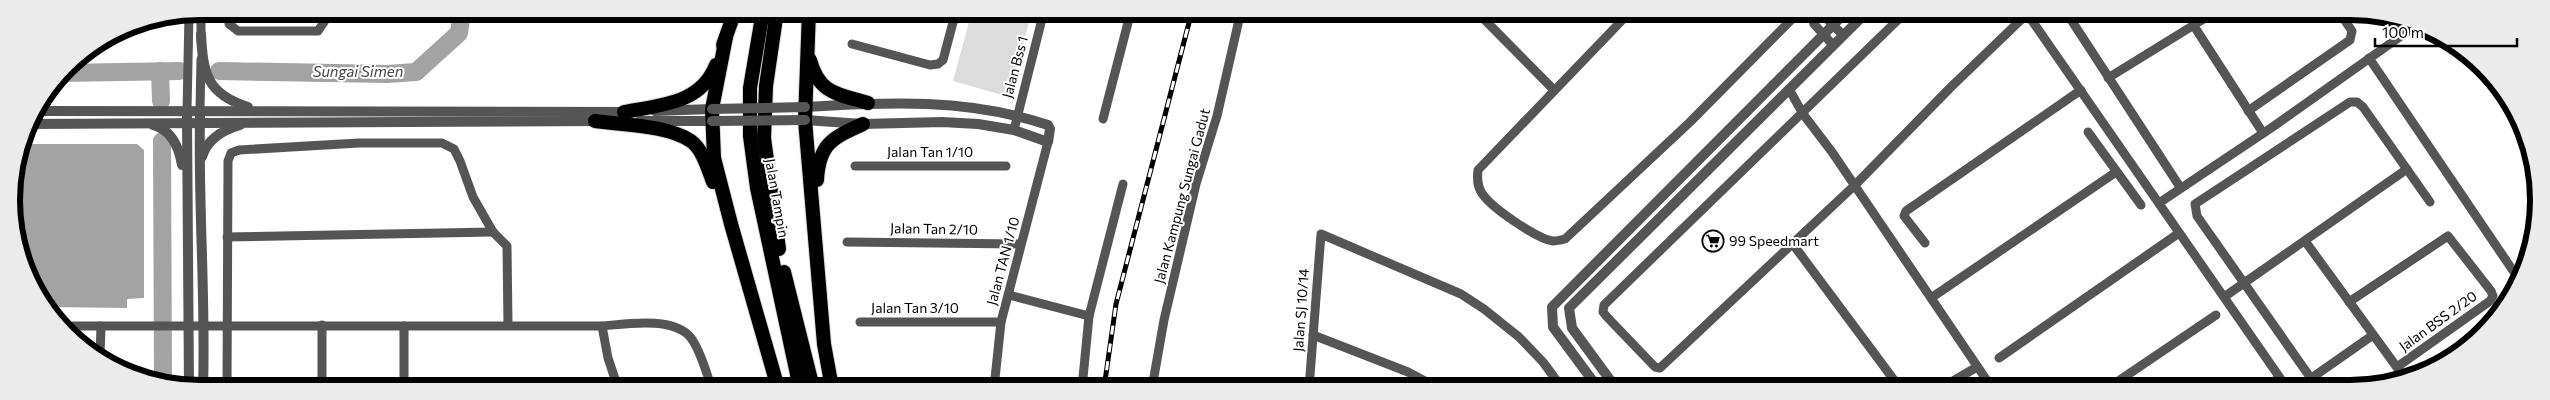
<svg xmlns="http://www.w3.org/2000/svg" width="2550" height="400" viewBox="0 0 2550 400" font-family="Commissioner,sans-serif">
<rect width="100%" height="100%" fill="#fff"/>
<g fill="#dcdcdc">
<path d="M 485,11 L 511,11 L 510,22 L 484,21 Z"/>
<path d="M 972,11 L 1032,11 L 1009,97 L 953,81 Z"/>
</g>
<path fill="#a3a3a3" d="M 23,144 L 137,144 L 144,150 L 144,298 L 127,299 L 127,308 L 48,307 L 21,261 L 12,188 Z"/>
<g fill="none" stroke-linecap="round" stroke-linejoin="round">
<g stroke="#a3a3a3" stroke-width="18">
<path d="M 160,71 L 161,101"/>
<path d="M 219,71 L 387,74 L 416,72 L 459,33 L 462,11"/>
<path d="M 62,73 L 180,71"/>
<path d="M 162,141 L 163,382"/>
</g>
<g stroke="#dbdbdb" stroke-width="16">
<g id="trunk">
<path d="M 763,11 L 750,88 L 750,136 L 757,188 L 800,388"/>
<path d="M 777,11 L 766,86 L 764,138 L 779,249"/>
<path d="M 809,11 L 805,120 L 824,344 L 832,388"/>
<path d="M 726,37 L 712,109 L 714,158 L 731,224 L 778,388"/>
<path d="M 723,45 L 735,11"/>
<path d="M 810,60 C 819,94 838,94 868,103"/>
<path d="M 624,112 C 660,105 701,104 716,65"/>
<path d="M 595,121 C 623,125 668,125 691,141 C 703,150 708,169 713,182"/>
<path d="M 817,180 C 819,144 832,138 863,124"/>
<path d="M 784,272 L 813,388"/>
</g>
</g>
<g stroke="#555" stroke-width="9">
<path d="M 229,11 L 229,24 L 238,31 L 318,31 L 326,19 L 325,11"/>
<path d="M 1477,12 L 1553,89"/>
<path d="M 1630,12 L 1478,170 C 1477,179 1477,188 1484,196 C 1494,209 1537,239 1553,241 C 1557,241 1561,240 1565,239 L 1690,122 L 1799,12"/>
<path d="M 1810,12 L 1814,24 L 1833,45"/>
<path d="M 1815,12 L 1824,16 L 1843,35"/>
<path d="M 1906,12 L 1604,305 L 1603,312 L 1607,317 L 1655,367 L 1660,368 L 1855,185 L 1951,87 L 2028,13"/>
<path d="M 2026,12 L 2287,388"/>
<path d="M 2066,12 L 2180,187"/>
<path d="M 2194,26 L 2263,133"/>
<path d="M 201,41 L 201,11"/>
<path d="M 852,44 L 930,65 L 938,64 L 943,60 L 956,11"/>
<path d="M 2369,58 L 2520,281"/>
<path d="M 2487,72 L 2504,96"/>
<path d="M 2108,78 L 2215,12"/>
<path d="M 1789,89 L 1803,114 L 1832,152 L 1992,388"/>
<path d="M 200,110 L 201,59"/>
<path d="M 187,111 L 189,13"/>
<path d="M 2248,111 L 2350,40 L 2352,31 L 2339,12"/>
<path d="M 1103,119 L 1131,11"/>
<path d="M 1014,130 L 1044,11"/>
<path d="M 2088,132 L 2141,205"/>
<path d="M 855,166 L 1006,166"/>
<path d="M 2159,203 L 2274,126 L 2415,26"/>
<path d="M 227,237 L 493,232"/>
<path d="M 2305,241 L 2404,377"/>
<path d="M 847,242 L 1021,244"/>
<path d="M 1792,243 L 1900,388"/>
<path d="M 1925,243 L 1904,216 L 1906,211 L 2081,90"/>
<path d="M 1009,295 L 1089,316"/>
<path d="M 2224,297 L 2407,169"/>
<path d="M 1931,298 L 2116,172"/>
<path d="M 2349,302 L 2448,236 L 2491,291 L 2493,296 L 2490,301 L 2397,367"/>
<path d="M 860,322 L 1001,322"/>
<path d="M 60,326 L 602,326 C 626,324 674,316 691,338 C 701,351 706,373 712,388"/>
<path d="M 602,326 L 608,358 L 618,388"/>
<path d="M 1313,335 L 1408,372 L 1438,388"/>
<path d="M 2373,335 L 2313,377 L 2310,377 L 2197,216 L 2195,204 L 2350,102 L 2357,102 L 2363,107 L 2430,202"/>
<path d="M 100,356 L 101,326"/>
<path d="M 1999,358 L 2179,233"/>
<path d="M 227,388 L 228,161 L 231,153 L 239,150 L 359,143 L 442,143 L 454,149 L 460,161 L 473,197 L 493,232 L 507,246 L 508,325"/>
<path d="M 322,388 L 322,325"/>
<path d="M 404,388 L 404,326"/>
<path d="M 994,388 L 1001,322 L 1048,142"/>
<path d="M 1082,388 L 1089,316 L 1123,184"/>
<path d="M 1152,388 L 1164,320 L 1196,184 L 1217,116 L 1241,11"/>
<path d="M 1309,388 L 1321,234 L 1461,294 L 1484,309 L 1519,337 L 1543,362 L 1562,388"/>
<path d="M 1941,388 L 1977,367"/>
<path d="M 2108,388 L 2216,315"/>
<path d="M 2263,388 L 2279,378"/>
</g>
<g stroke="#555" stroke-width="10">
<path d="M 201,34 C 203,74 207,94 248,107"/>
<path d="M 805,107 C 888,102 968,98 1048,125 L 1050,129 L 1048,142 L 1014,130 L 978,124 L 942,122 L 863,124 L 805,120"/>
<path d="M 34,111 L 631,112"/>
<path d="M 655,111 L 712,109"/>
<path d="M 200,116 C 198,207 206,298 203,388"/>
<path d="M 187,117 L 189,388"/>
<path d="M 640,121 L 712,121"/>
<path d="M 29,124 L 601,121"/>
<path d="M 153,125 C 172,130 179,147 182,165"/>
<path d="M 202,157 C 207,139 223,130 240,125"/>
<path d="M 1598,388 L 1553,327 L 1552,307 L 1846,12"/>
<path d="M 1616,388 L 1572,328 L 1569,308 L 1867,12"/>
</g>
<use href="#trunk" stroke="#000" stroke-width="14"/>
<g stroke="#000" stroke-width="5">
<path id="rail" d="M 1104,388 L 1116,304 L 1192,11"/>
</g>
<use href="#rail" stroke="#fff" stroke-width="3" stroke-dasharray="9" stroke-linecap="butt"/>
<g stroke="#555" stroke-width="10">
<path d="M 712,109 L 805,107"/>
<path d="M 712,121 L 805,120"/>
</g>
</g>
<defs>
<g id="supermarket-ring" transform="scale(1.125)"><circle r="9.5" fill="#fff" stroke="#000" stroke-width="1.5"/><path d="M-6-5.5h2.5l.6 2H6L4.5 2H-2.5L-4.4-4H-6ZM-1.5 3.2a1.3 1.3 0 1 0 .1 0ZM3 3.2a1.3 1.3 0 1 0 .1 0Z" fill="#000"/></g>
</defs>
<g fill-rule="evenodd">
<use href="#supermarket-ring" x="1713" y="241"/>
</g>
<g text-anchor="middle" stroke-width="4" stroke-linejoin="round" paint-order="stroke">
<g font-size="14" fill="#000" stroke="#fff">
<text transform="translate(1015 67) rotate(-75)" y="5">Jalan Bss 1</text>
<text x="930" y="157">Jalan Tan 1/10</text>
<text transform="translate(1182 196) rotate(-75)" y="5">Jalan Kampung Sungai Gadut</text>
<text transform="translate(777 198) rotate(80)" y="5">Jalan Tampin</text>
<text transform="translate(934 229) rotate(1)" y="5">Jalan Tan 2/10</text>
<text transform="translate(1003 261) rotate(-75)" y="5">Jalan TAN 1/10</text>
<text x="915" y="313">Jalan Tan 3/10</text>
<text transform="translate(1301 310) rotate(-86)" y="5">Jalan SJ 10/14</text>
<text transform="translate(2438 321) rotate(-36)" y="5">Jalan BSS 2/20</text>
</g>
<g font-size="14" fill="#000" stroke="#fff" text-anchor="start">
<text x="1729" y="246">99 Speedmart</text>
</g>
<g font-size="15" font-style="italic" fill="#444" stroke="#fff">
<text x="358" y="77">Sungai Simen</text>
</g>
</g>
<path d="M0 0H2550V400H0ZM200 20H2350A180 180 0 0 1 2530 200V200A180 180 0 0 1 2350 380H200A180 180 0 0 1 20 200V200A180 180 0 0 1 200 20Z" fill="#ebebeb" fill-rule="evenodd"/>
<path fill="none" stroke="#000" stroke-width="6" d="M200 20H2350A180 180 0 0 1 2530 200V200A180 180 0 0 1 2350 380H200A180 180 0 0 1 20 200V200A180 180 0 0 1 200 20Z"/>
<path d="M2375 38v8h142v-8" fill="none" stroke="#000000" stroke-width="2.5"/>
<text x="2382" y="38" font-size="15" fill="#000000" stroke="#ffffff" stroke-width="4" paint-order="stroke">100 m</text>
</svg>
